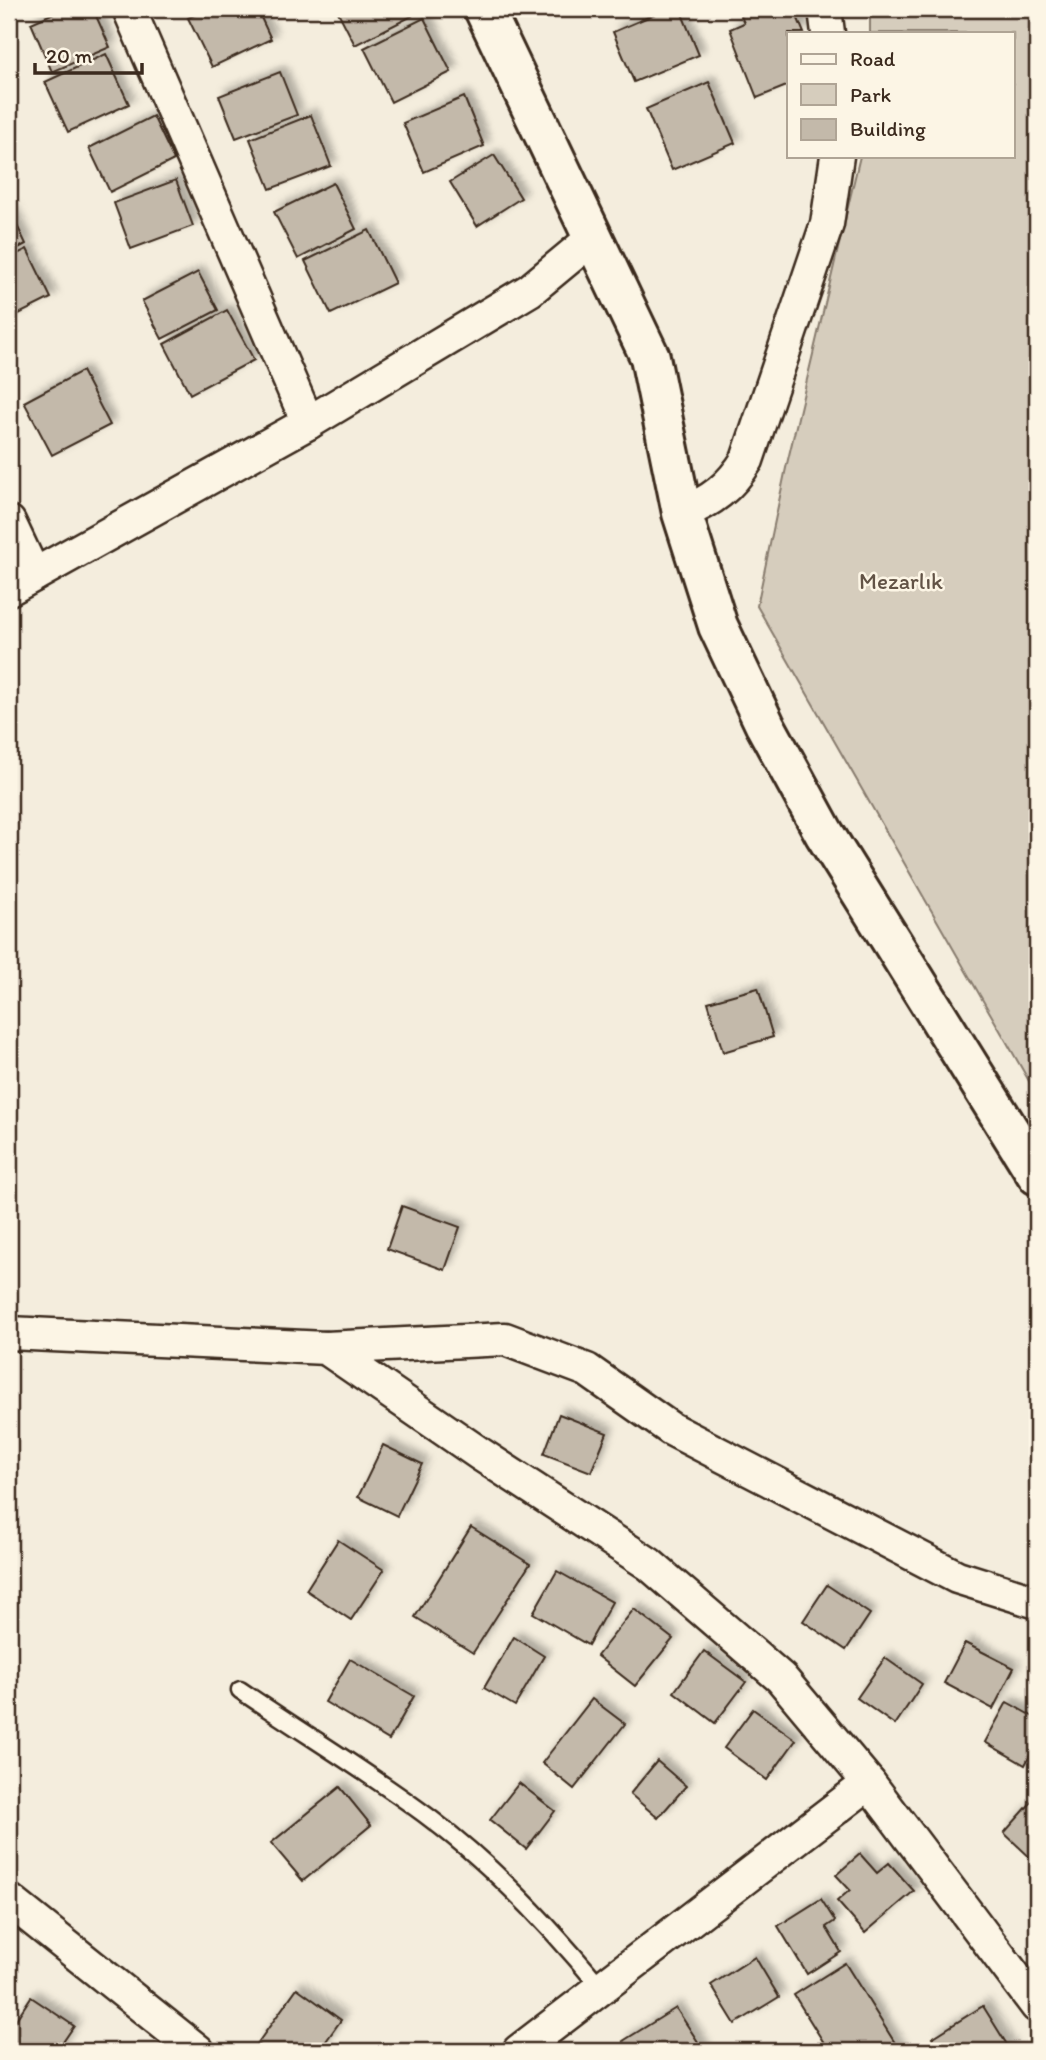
<svg xmlns="http://www.w3.org/2000/svg" width="1046" height="2060" viewBox="0 0 1046 2060" font-family="Itim,sans-serif">
<defs>
<filter id="shadow"><feDropShadow dx="6" dy="-6" stdDeviation="3.5" flood-color="#0004"/></filter>
</defs>
<rect width="100%" height="100%" fill="#f4eddd"/>
<filter id="ink" filterUnits="userSpaceOnUse"><feTurbulence type="fractalNoise" baseFrequency=".0143" numOctaves="2"/><feDisplacementMap in="SourceGraphic" scale="14" xChannelSelector="R" yChannelSelector="G"/><feConvolveMatrix kernelMatrix="1 2 1 2 8 2 1 2 1" color-interpolation-filters="sRGB"/></filter>
<g filter="url(#ink)">
<path fill="#d6cdbd" stroke="#887c6e" stroke-width="2" d="M 870,9 L 1037,9 L 1037,1095 L 757,606 L 786,468 L 860,156 L 1013,156 L 1013,33 L 870,33 Z"/>
<g fill="#c3b9aa" stroke="#3b2a1e" stroke-width="2" filter="url(#shadow)">
<path d="M 63,9 L 93,9 L 110,47 L 52,72 L 31,23 Z"/>
<path d="M 207,9 L 257,9 L 271,39 L 212,67 L 188,18 Z"/>
<path d="M 344,9 L 408,9 L 412,16 L 355,45 L 338,12 Z"/>
<path d="M 667,9 L 680,9 L 699,55 L 634,82 L 613,32 Z"/>
<path d="M 738,9 L 794,9 L 804,33 L 789,33 L 789,85 L 757,98 L 730,29 L 744,23 Z"/>
<path d="M 424,18 L 451,72 L 391,102 L 364,48 Z"/>
<path d="M 106,54 L 129,104 L 68,132 L 45,82 Z"/>
<path d="M 280,72 L 297,115 L 236,138 L 219,96 Z"/>
<path d="M 709,82 L 735,143 L 672,170 L 646,109 Z"/>
<path d="M 464,97 L 484,146 L 424,172 L 403,123 Z"/>
<path d="M 311,115 L 331,166 L 270,189 L 250,139 Z"/>
<path d="M 153,116 L 174,160 L 110,192 L 89,148 Z"/>
<path d="M 494,155 L 521,198 L 477,226 L 450,182 Z"/>
<path d="M 176,180 L 193,226 L 131,249 L 114,203 Z"/>
<path d="M 333,183 L 356,229 L 298,259 L 274,212 Z"/>
<path d="M 9,209 L 26,244 L 9,253 Z"/>
<path d="M 369,230 L 395,283 L 331,314 L 305,261 Z"/>
<path d="M 27,249 L 51,298 L 9,319 L 9,258 Z"/>
<path d="M 198,272 L 218,310 L 162,339 L 142,301 Z"/>
<path d="M 227,310 L 254,360 L 190,394 L 164,344 Z"/>
<path d="M 82,371 L 110,425 L 52,455 L 24,402 Z"/>
<path d="M 758,988 L 773,1037 L 723,1052 L 708,1002 Z"/>
<path d="M 402,1206 L 460,1227 L 445,1270 L 387,1249 Z"/>
<path d="M 559,1414 L 607,1433 L 591,1472 L 544,1454 Z"/>
<path d="M 383,1445 L 422,1464 L 397,1516 L 358,1497 Z"/>
<path d="M 471,1527 L 530,1564 L 473,1653 L 415,1617 Z"/>
<path d="M 338,1540 L 384,1570 L 351,1620 L 306,1590 Z"/>
<path d="M 557,1571 L 612,1602 L 588,1645 L 533,1613 Z"/>
<path d="M 827,1585 L 870,1614 L 846,1650 L 803,1621 Z"/>
<path d="M 634,1609 L 673,1639 L 635,1686 L 597,1656 Z"/>
<path d="M 514,1637 L 544,1656 L 515,1706 L 484,1688 Z"/>
<path d="M 965,1643 L 1014,1668 L 993,1709 L 944,1683 Z"/>
<path d="M 704,1651 L 746,1682 L 715,1723 L 674,1692 Z"/>
<path d="M 885,1658 L 922,1684 L 895,1725 L 857,1698 Z"/>
<path d="M 350,1659 L 414,1696 L 389,1740 L 325,1702 Z"/>
<path d="M 592,1699 L 625,1724 L 574,1789 L 542,1763 Z"/>
<path d="M 1007,1702 L 1037,1719 L 1037,1742 L 1025,1765 L 985,1742 Z"/>
<path d="M 753,1709 L 796,1740 L 767,1780 L 724,1748 Z"/>
<path d="M 657,1761 L 686,1786 L 658,1818 L 630,1794 Z"/>
<path d="M 519,1783 L 555,1811 L 526,1849 L 490,1820 Z"/>
<path d="M 340,1787 L 371,1825 L 303,1881 L 271,1843 Z"/>
<path d="M 1036,1797 L 1037,1798 L 1037,1864 L 1004,1833 Z"/>
<path d="M 860,1854 L 877,1873 L 889,1863 L 914,1891 L 865,1933 L 837,1901 L 850,1890 L 836,1875 Z"/>
<path d="M 821,1899 L 835,1921 L 826,1927 L 841,1952 L 807,1974 L 778,1926 Z"/>
<path d="M 755,1957 L 779,1997 L 735,2024 L 711,1985 Z"/>
<path d="M 845,1963 L 900,2051 L 829,2051 L 794,1995 Z"/>
<path d="M 297,1988 L 341,2020 L 319,2051 L 266,2051 L 257,2044 Z"/>
<path d="M 31,1997 L 74,2026 L 57,2051 L 9,2051 L 9,2030 Z"/>
<path d="M 983,2006 L 1011,2051 L 940,2051 L 932,2038 Z"/>
<path d="M 676,2008 L 704,2051 L 629,2051 L 623,2041 Z"/>
</g>
<g fill="none" stroke-linecap="round" stroke-linejoin="round">
<g stroke="#3b2a1e" stroke-width="21">
<path id="service" d="M 240,1690 C 303,1733 370,1773 431,1819 C 495,1867 550,1926 601,1988"/>
</g>
<g stroke="#3b2a1e" stroke-width="37">
<g id="minor">
<path d="M 129,9 L 308,423"/>
<path d="M 825,9 L 828,33"/>
<path d="M 682,513 C 712,501 730,487 747,460 L 827,224 L 837,156"/>
<path d="M 9,522 L 34,575"/>
<path d="M 9,589 L 308,423 L 530,290 L 594,237"/>
<path d="M 9,1333 L 326,1348 L 505,1339 L 587,1370 L 671,1429 L 957,1577 L 1037,1602"/>
<path d="M 326,1348 L 480,1454 L 649,1564 L 781,1678 L 869,1783 L 1037,2006"/>
<path d="M 9,1900 L 198,2051"/>
<path d="M 519,2051 L 869,1783"/>
</g>
</g>
<g stroke="#3b2a1e" stroke-width="44">
<path id="tertiary" d="M 484,9 L 650,357 L 682,513 L 718,626 L 765,725 L 824,833 L 1037,1175"/>
</g>
<use href="#service" stroke="#fcf5e5" stroke-width="16"/>
<use href="#minor" stroke="#fcf5e5" stroke-width="32"/>
<use href="#tertiary" stroke="#fcf5e5" stroke-width="38"/>
</g>
</g>
<g text-anchor="middle" stroke-width="5" stroke-linejoin="round" paint-order="stroke">
<g font-size="23" fill="#625346" stroke="#fcf5e5">
<text x="901" y="589">Mezarlık</text>
</g>
</g>
<rect width="1046" height="2060" fill="none" stroke="#fcf5e5" stroke-width="35"/>
<rect x="18" y="18" width="1011" height="2025" fill="none" stroke="#3b2a1e" stroke-width="2.5" filter="url(#ink)"/>
<rect x="787" y="32" width="228" height="126" fill="#fcf5e5" stroke="#afa495" stroke-width="2"/>
<rect x="801" y="54" width="35" height="10" fill="#fcf5e5" stroke="#afa495" stroke-width="2"/>
<text x="850" y="66" font-size="21" fill="#3b2a1e">Road</text>
<rect x="801" y="84" width="35" height="21" fill="#d6cdbd" stroke="#afa495" stroke-width="2"/>
<text x="850" y="102" font-size="21" fill="#3b2a1e">Park</text>
<rect x="801" y="119" width="35" height="21" fill="#c3b9aa" stroke="#afa495" stroke-width="2"/>
<text x="850" y="136" font-size="21" fill="#3b2a1e">Building</text>
<path d="M35 63v10h107v-10" fill="none" stroke="#3b2a1e" stroke-width="3.5"/>
<text x="46" y="63" font-size="21" fill="#3b2a1e" stroke="#fcf5e5" stroke-width="5" paint-order="stroke">20 m</text>
</svg>
